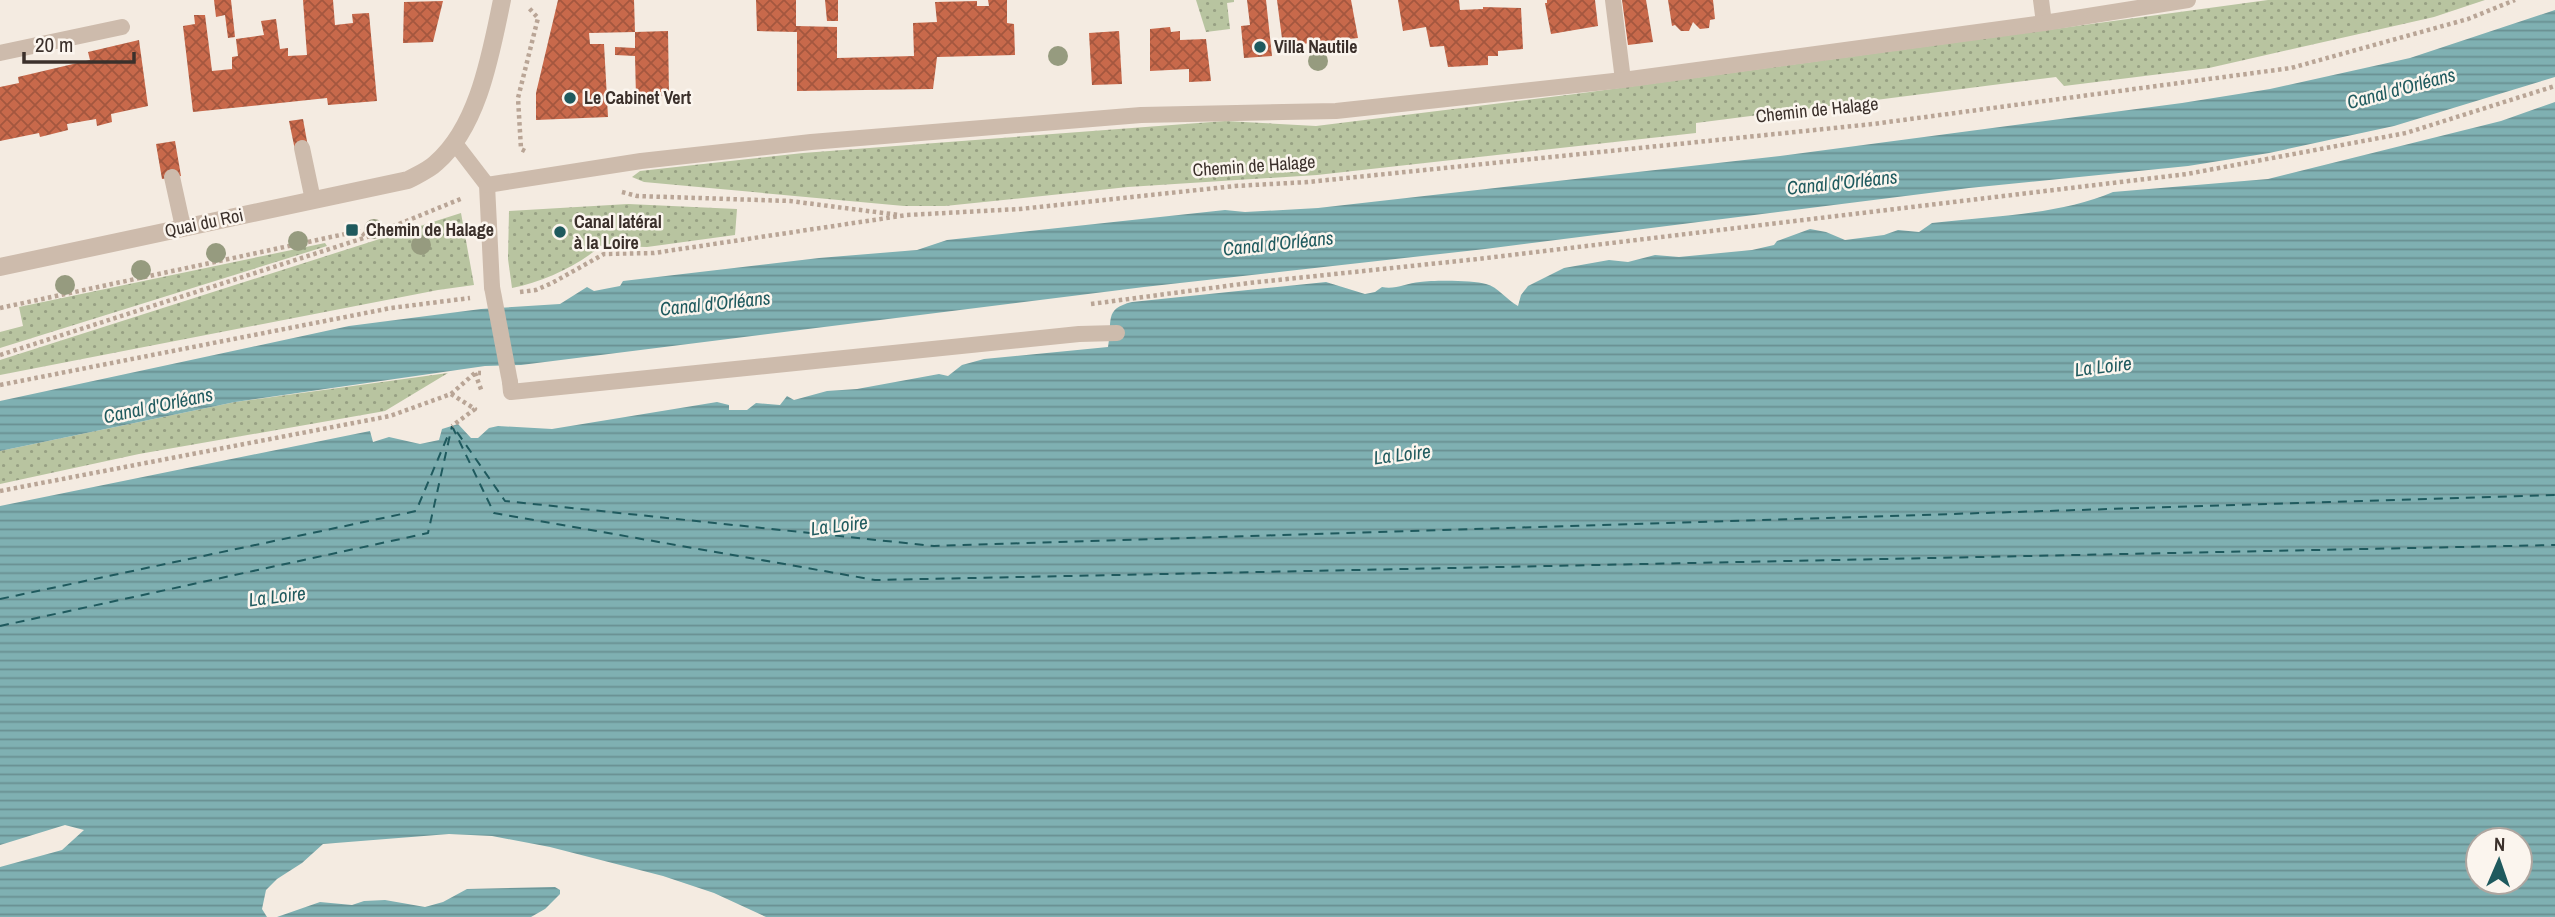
<svg xmlns="http://www.w3.org/2000/svg" width="2555" height="917" viewBox="0 0 2555 917" font-family="'Archivo Narrow',sans-serif">
<defs>
<pattern id="grass-dots" width="8" height="8" patternUnits="userSpaceOnUse" patternTransform="scale(1.75)"><rect width="8" height="8" fill="#b8c4a0"/><path d="M2 2h.1M6 6h.1" fill="none" stroke="#97a083" stroke-width="1.8" stroke-linecap="round"/></pattern>
<pattern id="water-rules" width="6" height="5" patternUnits="userSpaceOnUse" patternTransform="scale(1.75)"><rect width="6" height="5" fill="#7fb0b2"/><path d="M0 2.5h6" fill="none" stroke="#699091"/></pattern>
<pattern id="building-cross-hatch" width="8" height="8" patternUnits="userSpaceOnUse" patternTransform="scale(1.75)"><rect width="8" height="8" fill="#c8694b"/><path d="M0 0l8 8M0 8l8-8" fill="none" stroke="#a4573f"/></pattern>
</defs>
<rect width="100%" height="100%" fill="#f4ebe1"/>
<g fill="url(#grass-dots)">
<path d="M 1196,0 L 1234,0 L 1234,2 L 1227,3 L 1230,29 L 1206,32 Z"/>
<path d="M 2268,0 L 2485,0 L 2434,17 L 2209,68 L 2064,86 L 2056,77 L 1696,123 L 1696,133 L 1317,175 L 1128,187 L 945,206 L 904,206 L 644,182 L 632,177 L 640,171 L 803,153 L 1225,121 L 1316,126 L 1575,94 Z"/>
<path d="M 628,204 L 737,209 L 735,235 L 647,247 L 601,246 C 577,266 543,282 512,288 L 508,259 L 509,211 Z"/>
<path d="M 461,213 L 474,285 L 438,290 L 0,375 L 0,360 Z"/>
<path d="M 325,243 L 327,246 L 0,348 L 0,332 L 23,326 L 19,307 Z"/>
<path d="M 448,373 L 385,411 L 139,454 L 0,484 L 0,451 L 235,402 Z"/>
</g>
<g fill="url(#water-rules)" fill-rule="evenodd">
<path d="M 2555,10 L 2555,77 L 2394,126 L 2269,153 L 2188,166 L 1969,188 L 1485,249 L 1144,287 L 521,365 L 485,366 L 235,402 L 0,451 L 0,401 L 349,326 L 481,309 L 560,304 L 587,287 L 594,291 L 620,286 L 623,281 L 819,258 L 917,250 L 947,240 L 1225,210 L 1245,212 L 1318,208 L 1780,156 L 2182,103 L 2270,89 L 2410,58 Z"/>
<path d="M 2555,102 L 2555,917 L 766,917 L 714,893 L 663,876 L 550,847 L 492,836 L 449,834 L 323,844 L 302,863 L 277,879 L 266,890 L 262,909 L 267,917 L 0,917 L 0,867 L 62,850 L 84,830 L 65,825 L 0,845 L 0,506 L 370,431 L 373,442 L 389,437 L 420,444 L 439,440 L 442,429 L 458,424 L 471,438 L 478,438 L 489,428 L 498,426 L 552,429 L 717,402 L 729,405 L 729,410 L 747,410 L 756,403 L 780,405 L 787,396 L 794,400 L 827,391 L 857,389 L 939,374 L 948,376 L 962,365 L 984,359 L 1108,347 C 1113,321 1103,309 1132,302 L 1326,282 L 1365,294 L 1375,292 L 1382,287 C 1395,290 1406,283 1420,282 C 1433,280 1473,280 1486,284 C 1498,287 1507,300 1518,306 L 1521,295 L 1528,286 L 1564,268 L 1609,260 L 1628,262 L 1655,255 L 1679,257 L 1752,250 L 1774,245 L 1777,241 L 1810,229 L 1826,232 L 1845,240 L 1884,235 L 1898,230 L 1919,232 L 1932,223 C 1990,216 2060,215 2113,192 L 2268,179 L 2501,121 ZM 2478,840 L 2520,840 L 2520,882 L 2478,882 Z"/>
<path d="M 555,887 L 560,890 L 560,894 L 545,909 L 531,917 L 277,917 L 320,902 L 352,905 L 364,901 L 385,900 L 425,907 L 443,902 L 467,889 Z"/>
</g>
<g fill="none" stroke-linecap="round" stroke-linejoin="round">
<g stroke="#1f5a5e" stroke-width="2" stroke-dasharray="9 7" stroke-linecap="butt">
<path d="M 452,426 L 494,513 L 875,580 L 2555,545"/>
<path d="M 457,432 L 505,501 L 934,546 L 2555,495"/>
<path d="M 0,599 L 416,511 L 449,433"/>
<path d="M 0,626 L 428,533 L 452,426"/>
</g>
</g>
<g fill="url(#building-cross-hatch)">
<path d="M 214,0 L 231,0 L 235,37 L 228,38 L 225,15 L 216,17 Z"/>
<path d="M 303,0 L 333,0 L 335,25 L 353,23 L 352,14 L 369,13 L 377,101 L 328,105 L 327,98 L 193,112 L 183,26 L 195,24 L 194,15 L 205,15 L 212,71 L 232,69 L 232,57 L 238,56 L 236,39 L 264,35 L 261,21 L 276,19 L 280,49 L 288,48 L 288,56 L 307,55 Z"/>
<path d="M 558,0 L 634,0 L 635,32 L 589,33 L 590,44 L 604,44 L 608,117 L 536,120 L 536,93 Z"/>
<path d="M 756,0 L 796,0 L 796,26 L 837,27 L 837,58 L 914,56 L 913,23 L 937,22 L 935,2 L 977,1 L 977,6 L 989,6 L 988,0 L 1007,0 L 1007,23 L 1014,24 L 1015,55 L 937,57 L 933,89 L 797,91 L 797,32 L 757,31 Z"/>
<path d="M 825,0 L 838,0 L 838,21 L 827,21 Z"/>
<path d="M 1247,0 L 1266,0 L 1272,56 L 1244,58 L 1241,26 L 1250,25 Z"/>
<path d="M 1277,0 L 1351,0 L 1358,38 L 1283,46 Z"/>
<path d="M 1398,0 L 1459,0 L 1460,10 L 1483,9 L 1483,7 L 1521,8 L 1523,49 L 1498,51 L 1498,56 L 1488,56 L 1488,65 L 1448,67 L 1444,46 L 1430,47 L 1426,27 L 1403,31 Z"/>
<path d="M 1547,0 L 1595,0 L 1598,26 L 1551,34 L 1545,3 L 1547,3 Z"/>
<path d="M 1622,0 L 1646,0 L 1653,42 L 1628,45 Z"/>
<path d="M 1668,0 L 1713,0 L 1715,19 L 1710,20 L 1709,28 L 1700,29 L 1693,22 L 1689,31 L 1681,31 L 1675,25 L 1672,26 Z"/>
<path d="M 443,1 L 433,42 L 403,43 L 404,2 Z"/>
<path d="M 1170,27 L 1171,32 L 1180,31 L 1180,40 L 1206,39 L 1211,81 L 1189,82 L 1189,69 L 1150,71 L 1150,29 Z"/>
<path d="M 668,31 L 669,96 L 636,97 L 635,56 L 615,55 L 615,47 L 635,48 L 635,32 Z"/>
<path d="M 1119,31 L 1122,84 L 1092,85 L 1089,33 Z"/>
<path d="M 139,40 L 148,106 L 111,114 L 112,122 L 97,126 L 96,119 L 67,124 L 68,130 L 40,137 L 39,133 L 0,141 L 0,87 L 19,83 L 18,77 L 90,60 L 88,52 Z"/>
<path d="M 303,119 L 308,147 L 295,150 L 289,121 Z"/>
<path d="M 175,141 L 181,176 L 162,179 L 156,144 Z"/>
</g>
<g fill="none" stroke-linecap="round" stroke-linejoin="round">
<g stroke="#b9a596" stroke-width="4.5" stroke-dasharray="3.5 3.5" stroke-linecap="butt">
<path d="M 525,151 L 521,149 L 518,98 L 538,18 L 528,7"/>
<path d="M 622,192 L 637,196 L 790,201 L 899,215"/>
<path d="M 520,292 L 536,290 L 552,283 L 604,254 L 654,253 L 907,215 L 1020,209 L 1235,186 L 1308,182 L 1873,124 L 2291,68 L 2468,19 L 2515,0"/>
<path d="M 1091,304 L 1249,283 L 1478,259 L 2187,174 L 2406,133 L 2555,86"/>
<path d="M 0,308 L 359,231 L 366,236"/>
<path d="M 0,355 L 367,237 L 463,198"/>
<path d="M 475,373 L 482,392"/>
<path d="M 0,385 L 391,308 L 470,298"/>
<path d="M 451,394 L 475,409 L 452,426"/>
<path d="M 0,491 L 390,416 L 451,394 L 475,373 L 481,373"/>
</g>
<g stroke="#cdbbac" stroke-width="16">
<path d="M 1613,0 L 1623,80"/>
<path d="M 2041,0 L 2044,23"/>
<path d="M 0,53 L 122,27"/>
<path d="M 454,142 L 487,185 L 492,287"/>
<path d="M 302,148 L 313,200"/>
<path d="M 172,177 L 183,227"/>
<path d="M 487,185 L 641,161 L 811,142 L 1141,115 L 1336,111 L 1623,80 L 2044,23 L 2188,0"/>
<path d="M 510,382 L 511,392 L 1079,334 L 1117,333"/>
</g>
<path stroke="#cdbbac" stroke-width="18" d="M 0,267 L 408,180 C 417,175 429,170 436,163 C 479,126 491,52 502,0"/>
<path stroke="#cdbbac" stroke-width="16" d="M 492,287 L 510,382"/>
</g>
<g fill="#969b7f">
<circle cx="1058" cy="56" r="10"/>
<circle cx="1318" cy="61" r="10"/>
<circle cx="374" cy="229" r="10"/>
<circle cx="298" cy="241" r="10"/>
<circle cx="421" cy="245" r="10"/>
<circle cx="216" cy="253" r="10"/>
<circle cx="141" cy="270" r="10"/>
<circle cx="65" cy="285" r="10"/>
</g>
<g fill="#1f5a5e" stroke="#fbf5ee" stroke-width="2.5">
<circle cx="1260" cy="47" r="7"/>
<circle cx="570" cy="98" r="7"/>
<rect x="345" y="223" width="14" height="14" rx="3.5"/>
<circle cx="560" cy="232" r="7"/>
</g>
<g text-anchor="middle" stroke-width="5" stroke-linejoin="round" paint-order="stroke">
<g font-size="18" font-weight="bold" fill="#3b302b" stroke="#fbf5ee" text-anchor="start">
<text x="1274" y="53">Villa Nautile</text>
<text x="584" y="104">Le Cabinet Vert</text>
<text x="574" y="228">Canal latéral<tspan x="574" dy="21">à la Loire</tspan></text>
<text x="366" y="236">Chemin de Halage</text>
</g>
<g font-size="18" fill="#3b302b" stroke="#fbf5ee">
<text transform="translate(1817 110) rotate(-6)" y="6">Chemin de Halage</text>
<text transform="translate(1254 166) rotate(-4)" y="6">Chemin de Halage</text>
<text transform="translate(204 223) rotate(-12)" y="6">Quai du Roi</text>
</g>
<g font-size="19" font-style="italic" fill="#1f5a5e" stroke="#fbf5ee">
<text transform="translate(2401 88) rotate(-15)" y="7">Canal d'Orléans</text>
<text transform="translate(1842 182) rotate(-6)" y="7">Canal d'Orléans</text>
<text transform="translate(1278 243) rotate(-6)" y="7">Canal d'Orléans</text>
<text transform="translate(715 303) rotate(-6)" y="7">Canal d'Orléans</text>
<text transform="translate(2103 366) rotate(-7)" y="7">La Loire</text>
<text transform="translate(158 405) rotate(-12)" y="7">Canal d'Orléans</text>
<text transform="translate(1402 454) rotate(-7)" y="7">La Loire</text>
<text transform="translate(839 525) rotate(-7)" y="7">La Loire</text>
<text transform="translate(277 596) rotate(-7)" y="7">La Loire</text>
</g>
</g>
<g transform="translate(2499 861) rotate(2)"><circle r="33" fill="#fbf5ee" stroke="#aea6a0" stroke-width="2"/>
<path d="M0-5L12 26L0 18L-12 26Z" fill="#1f5a5e"/>
<text y="-10" font-size="19" font-weight="bold" text-anchor="middle" fill="#3b302b">N</text>
</g>
<path d="M24 52v10h110v-10" fill="none" stroke="#3b302b" stroke-width="3.5"/>
<text x="35" y="52" font-size="21" fill="#3b302b" stroke="#fbf5ee" stroke-width="5" paint-order="stroke">20 m</text>
</svg>
